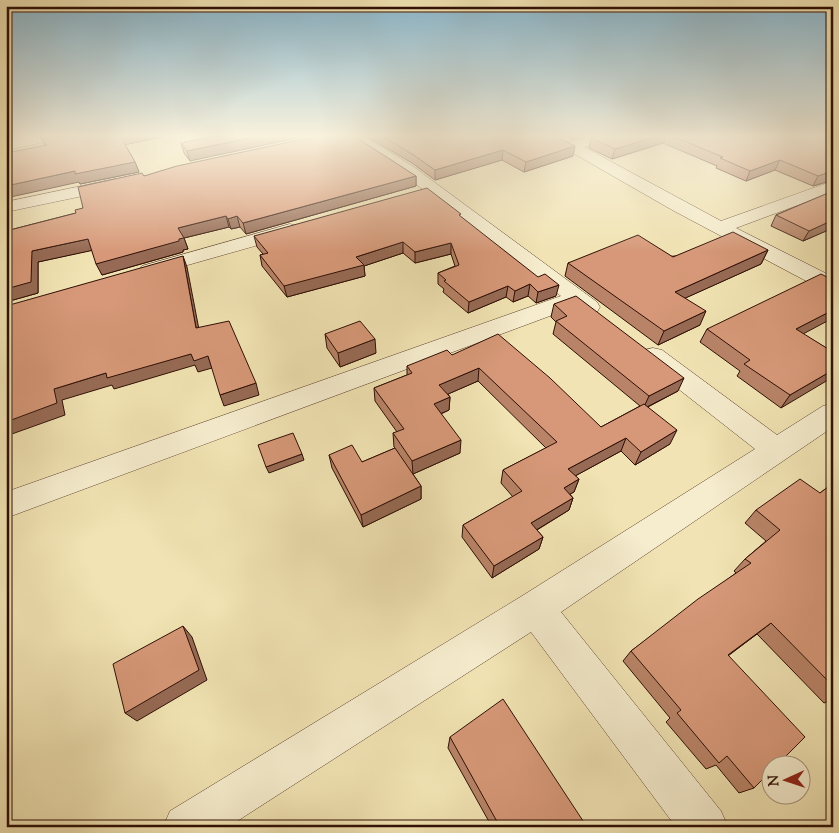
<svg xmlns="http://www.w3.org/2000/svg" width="839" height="833" viewBox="0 0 839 833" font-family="'Sorts Mill Goudy',serif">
<rect width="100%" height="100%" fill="#f1e3b3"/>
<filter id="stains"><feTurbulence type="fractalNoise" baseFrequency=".004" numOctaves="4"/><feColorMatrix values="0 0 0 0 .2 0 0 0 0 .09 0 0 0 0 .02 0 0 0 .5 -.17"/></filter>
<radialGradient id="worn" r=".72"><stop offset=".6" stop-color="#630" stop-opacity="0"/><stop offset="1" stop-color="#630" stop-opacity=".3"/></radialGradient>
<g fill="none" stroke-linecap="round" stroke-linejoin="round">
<g stroke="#604430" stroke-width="1">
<g id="minor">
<path d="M 32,136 L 63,136 L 61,139 L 6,150 L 6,140 Z"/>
<path d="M 346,136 L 363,136 L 411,165 L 597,302 L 600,307 L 597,312 C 587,314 582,313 574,307 L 6,518 L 6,492 L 561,296 L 399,171 L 348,139 Z"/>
<path d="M 594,136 L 618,136 L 616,139 L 584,147 L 721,221 L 833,181 L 833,192 L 736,228 L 833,277 L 833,292 L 825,291 L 674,211 L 566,149 L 563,146 L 566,143 Z"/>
<path d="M 115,179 L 121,180 L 123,184 L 121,188 L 6,212 L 6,202 Z"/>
<path d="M 290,224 L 297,226 L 300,230 L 297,234 L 149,276 L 142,274 L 139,270 L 142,266 Z"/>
<path d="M 653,348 L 662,350 L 777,435 L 823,406 L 833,403 L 833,427 L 561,612 L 721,811 L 728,827 L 676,827 L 531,632 L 228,827 L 163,827 L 170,811 L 522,596 L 755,449 L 644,362 L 641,356 L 644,350 Z"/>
</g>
</g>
<use href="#minor" fill="#f6edce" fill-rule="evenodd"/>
</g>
<g fill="#b88367" stroke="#2f0f05">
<path d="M 40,136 L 161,136 L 162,137 L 125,144 L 135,162 L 139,172 L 80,184 L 79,182 L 45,146 Z"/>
<path d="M 217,136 L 190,161 L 184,153 L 181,143 Z"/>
<path d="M 366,136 L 555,136 L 573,156 L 524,172 L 502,160 L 435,180 L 412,163 Z"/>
<path d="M 566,136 L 587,136 L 573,139 Z"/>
<path d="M 600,136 L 833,136 L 833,180 L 813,186 L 775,170 L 746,181 L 716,168 L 717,166 L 663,143 L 612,159 L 589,148 L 591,138 Z"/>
<path d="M 144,176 L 416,176 L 416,186 L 246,234 L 240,227 L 231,229 L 229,227 L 184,238 L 188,249 L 183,250 L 183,252 L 102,275 L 92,250 L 38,262 L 38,293 L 6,302 L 6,231 L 76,213 L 83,208 Z"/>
<path d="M 833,191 L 833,228 L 803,241 L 771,226 L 776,215 Z"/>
<path d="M 461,217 L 556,296 L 536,303 L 528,296 L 513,302 L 506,297 L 468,313 L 443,292 L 444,289 L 438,284 L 438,273 L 455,266 L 451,254 L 415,263 L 403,253 L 364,266 L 365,276 L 287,297 L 262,266 L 260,255 L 263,254 L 257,247 L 254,236 Z"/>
<path d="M 768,250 L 761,264 L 685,298 L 700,325 L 658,345 L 565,276 L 568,263 Z"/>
<path d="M 554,304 L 678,391 L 648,407 L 670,444 L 635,465 L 621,451 L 575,476 L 579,479 L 574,492 L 570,494 L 573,498 L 569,510 L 537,530 L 543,537 L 539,549 L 492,578 L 462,537 L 463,525 L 513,497 L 501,483 L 503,470 L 546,448 L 478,381 L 448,394 L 450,397 L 449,410 L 441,414 L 460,453 L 413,474 L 421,486 L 421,499 L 363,527 L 332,468 L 329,455 L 362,462 L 395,448 L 394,447 L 393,433 L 397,432 L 375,401 L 374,388 L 407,375 L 407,366 L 452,355 L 601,427 L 640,406 L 553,334 L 556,322 L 551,317 Z"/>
<path d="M 707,329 L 803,334 L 833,352 L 781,408 L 737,376 L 740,371 L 700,342 Z"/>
<path d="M 325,334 L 376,353 L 340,367 L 327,348 Z"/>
<path d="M 833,483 L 833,699 L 824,703 L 757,634 L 728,656 L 754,788 L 739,793 L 716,765 L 706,769 L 666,722 L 670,718 L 623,661 L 631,651 L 736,573 L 734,571 L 745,559 L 766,541 L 745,523 L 756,510 L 820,493 Z"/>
<path d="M 450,737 L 587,827 L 492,827 L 448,748 Z"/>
</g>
<g fill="#966a54" stroke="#2f0f05">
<path d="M 120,136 L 161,136 L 162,137 L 124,145 Z"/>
<path d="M 260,136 L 307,136 L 190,161 L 187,151 Z"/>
<path d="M 574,136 L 587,136 L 573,139 Z"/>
<path d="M 659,136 L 666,136 L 663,143 L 612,159 L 615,149 Z"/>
<path d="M 575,146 L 573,156 L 524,172 L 526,162 Z"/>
<path d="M 503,150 L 502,160 L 435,180 L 435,170 Z"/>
<path d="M 780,160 L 775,170 L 746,181 L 750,171 Z"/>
<path d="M 135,162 L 139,172 L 80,184 L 79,182 L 6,198 L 6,186 L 75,171 Z"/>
<path d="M 833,171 L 833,180 L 813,186 L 818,176 Z"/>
<path d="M 416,176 L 416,186 L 246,234 L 243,223 Z"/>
<path d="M 226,216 L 229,227 L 184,238 L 188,249 L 183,250 L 183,252 L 102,275 L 96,264 L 178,228 Z"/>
<path d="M 237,216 L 240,227 L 231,229 L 228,219 Z"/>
<path d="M 833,220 L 833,228 L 803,241 L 809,231 Z"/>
<path d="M 88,239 L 94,250 L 38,262 L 38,293 L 6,302 L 6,289 L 32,251 Z"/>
<path d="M 403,242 L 403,253 L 364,266 L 365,276 L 287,297 L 284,286 L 356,257 Z"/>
<path d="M 451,243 L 451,254 L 415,263 L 415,252 Z"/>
<path d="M 768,250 L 761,264 L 670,305 L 675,292 Z"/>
<path d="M 183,256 L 187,267 L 201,340 L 196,328 Z"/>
<path d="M 530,284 L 528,296 L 513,302 L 515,291 Z"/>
<path d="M 559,285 L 556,296 L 536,303 L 538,292 Z"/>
<path d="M 508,286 L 506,297 L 468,313 L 469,302 Z"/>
<path d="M 833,310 L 833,318 L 788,342 L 796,329 Z"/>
<path d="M 706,311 L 700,325 L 658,345 L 664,331 Z"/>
<path d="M 375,339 L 376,353 L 340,367 L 338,353 Z"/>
<path d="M 191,354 L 208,356 L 212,368 L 198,372 L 195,365 L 114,389 L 112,385 L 62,400 L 65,415 L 9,435 L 6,432 L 6,422 L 54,389 L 106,373 Z"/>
<path d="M 479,368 L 478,381 L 439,398 L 439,385 Z"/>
<path d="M 833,370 L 833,377 L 781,408 L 790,395 Z"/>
<path d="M 684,378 L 678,391 L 643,409 L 649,396 Z"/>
<path d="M 256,383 L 259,395 L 224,406 L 220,395 Z"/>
<path d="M 450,397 L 449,410 L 433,417 L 434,404 Z"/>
<path d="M 677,430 L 670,444 L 635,465 L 641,452 Z"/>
<path d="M 626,438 L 621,451 L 564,482 L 568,469 Z"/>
<path d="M 461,440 L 460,453 L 413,474 L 412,461 Z"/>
<path d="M 302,454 L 304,460 L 269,473 L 266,467 Z"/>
<path d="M 579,479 L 574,492 L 559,500 L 564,488 Z"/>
<path d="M 421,486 L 421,499 L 363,527 L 361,515 Z"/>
<path d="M 573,498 L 569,510 L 528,535 L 531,523 Z"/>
<path d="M 543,537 L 539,549 L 492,578 L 494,566 Z"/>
<path d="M 771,623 L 757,634 L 715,665 L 728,655 Z"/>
<path d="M 183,626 L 192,637 L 207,680 L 137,721 L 125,713 Z"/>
</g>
<g fill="#d69878" stroke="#2f0f05">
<path d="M 40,136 L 120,136 L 135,162 L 75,174 L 75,171 L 6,186 L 6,153 L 47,145 Z"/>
<path d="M 217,136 L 260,136 L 187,151 L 181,143 Z"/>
<path d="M 318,136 L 354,136 L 416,176 L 243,223 L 237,216 L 228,219 L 226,216 L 178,228 L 184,238 L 179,239 L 179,241 L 96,264 L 88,239 L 32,251 L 31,282 L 6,289 L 6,231 L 76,213 L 75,210 L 83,208 L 78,187 L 142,173 L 144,176 L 177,166 Z"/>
<path d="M 382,136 L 555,136 L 575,146 L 526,162 L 503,150 L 435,170 L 412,154 Z"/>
<path d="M 600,136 L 659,136 L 615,149 L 591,138 Z"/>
<path d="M 672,136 L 833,136 L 833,171 L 818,176 L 780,160 L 750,171 L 720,158 L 723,157 Z"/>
<path d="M 427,188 L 461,214 L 459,215 L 538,277 L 545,274 L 559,285 L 538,292 L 530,284 L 515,291 L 508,286 L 469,302 L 444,281 L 446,280 L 438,273 L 459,265 L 451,243 L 415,252 L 403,242 L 356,257 L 364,265 L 284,286 L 260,255 L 268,253 L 254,236 Z"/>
<path d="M 833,191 L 833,220 L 809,231 L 776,215 Z"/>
<path d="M 733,232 L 768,250 L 675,292 L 706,311 L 664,331 L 568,263 L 638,235 L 673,257 Z"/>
<path d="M 183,256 L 196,328 L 229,321 L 256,383 L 220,395 L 208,356 L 194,361 L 191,354 L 107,378 L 106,373 L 54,389 L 57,403 L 6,422 L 6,306 Z"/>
<path d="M 821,274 L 833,280 L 833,310 L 796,329 L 833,352 L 833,370 L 790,395 L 744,364 L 750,360 L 707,329 Z"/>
<path d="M 576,296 L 684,378 L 649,396 L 556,321 L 567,316 L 554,304 Z"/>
<path d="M 360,321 L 375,339 L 338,353 L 325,334 Z"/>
<path d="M 498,334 L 550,378 L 601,427 L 644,404 L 677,430 L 641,452 L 626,438 L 568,469 L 579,479 L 564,488 L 573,498 L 531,523 L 543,537 L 494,566 L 463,525 L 522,491 L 503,470 L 557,442 L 479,368 L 439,385 L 450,397 L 434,404 L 461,440 L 412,461 L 393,433 L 404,429 L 374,388 L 412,373 L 407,366 L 447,350 L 452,355 Z"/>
<path d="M 293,433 L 302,454 L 266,467 L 258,445 Z"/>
<path d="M 352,445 L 362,462 L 395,448 L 421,486 L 361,515 L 329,455 Z"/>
<path d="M 800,479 L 820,493 L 833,483 L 833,686 L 771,623 L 728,655 L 805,737 L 776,766 L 772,766 L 772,770 L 754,788 L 727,756 L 719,763 L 677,713 L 681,710 L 631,651 L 698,599 L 751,563 L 745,559 L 780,530 L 756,510 Z"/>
<path d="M 183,626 L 199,670 L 125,713 L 113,664 Z"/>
<path d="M 503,699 L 587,827 L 500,827 L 450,737 Z"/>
</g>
<linearGradient id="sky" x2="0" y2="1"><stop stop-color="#89b8cf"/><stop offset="0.54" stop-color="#f9f2dd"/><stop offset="1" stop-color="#f9f2dd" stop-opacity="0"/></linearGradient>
<rect width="839" height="252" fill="url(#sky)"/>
<rect width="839" height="833" fill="none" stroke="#f1e3b3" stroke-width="25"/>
<rect x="8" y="8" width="824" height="818" fill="none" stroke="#2f0f05" stroke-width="2.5"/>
<rect x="12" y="12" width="814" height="808" fill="none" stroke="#2f0f05"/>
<g transform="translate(786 780) rotate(267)"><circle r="24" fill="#f6edce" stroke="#a6947e"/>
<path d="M0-4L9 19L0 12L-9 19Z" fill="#8f2418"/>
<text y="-8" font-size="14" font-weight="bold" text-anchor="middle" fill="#2f0f05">N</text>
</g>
<rect width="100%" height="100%" filter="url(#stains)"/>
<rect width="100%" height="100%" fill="url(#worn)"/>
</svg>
